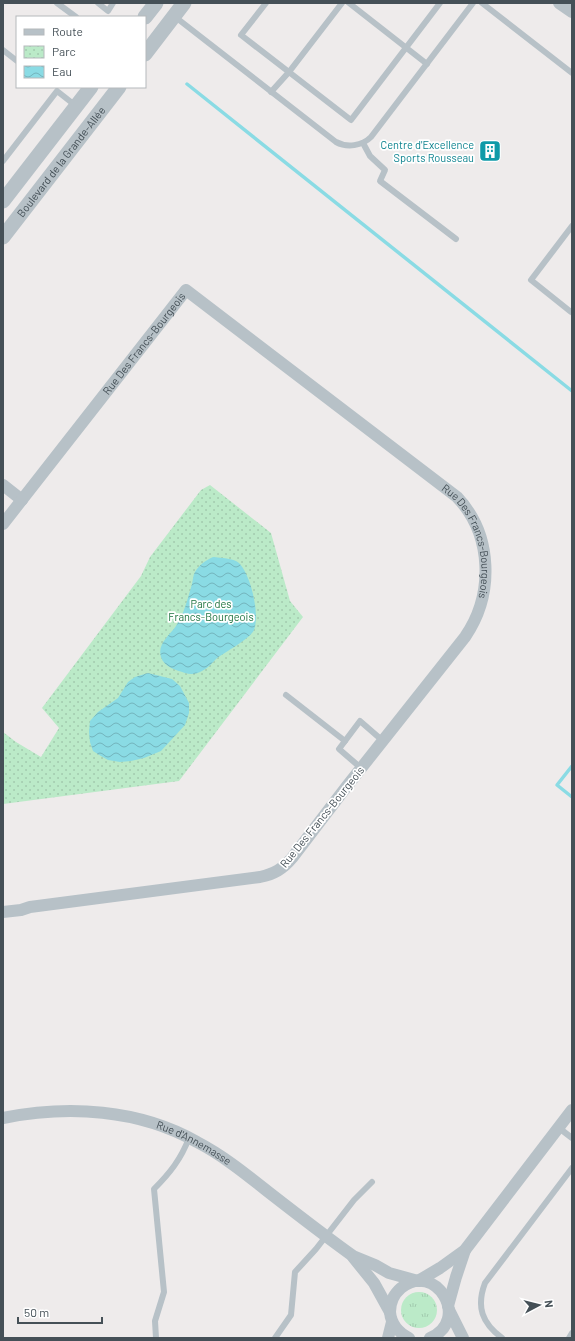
<svg xmlns="http://www.w3.org/2000/svg" width="575" height="1341" viewBox="0 0 575 1341" font-family="Barlow,sans-serif">
<defs>
<pattern id="grass-tufts" width="24" height="20" patternUnits="userSpaceOnUse"><rect width="24" height="20" fill="#bbeac8"/><path d="M3 7l-1-3M5 7V3M7 7l1-3M15 17l-1-3M17 17v-4M19 17l1-3" fill="none" stroke="#a2caae"/></pattern>
<pattern id="park-dots" width="8" height="8" patternUnits="userSpaceOnUse"><rect width="8" height="8" fill="#bbeac8"/><path d="M2 2h.1M6 6h.1" fill="none" stroke="#a2caae" stroke-width="1.8" stroke-linecap="round"/></pattern>
<pattern id="water-waves" width="16" height="10" patternUnits="userSpaceOnUse"><rect width="16" height="10" fill="#8adbe4"/><path d="M0 5q4-4 8 0t8 0" fill="none" stroke="#73b4bc"/></pattern>
</defs>
<rect width="100%" height="100%" fill="#eeebeb"/>
<circle fill="url(#grass-tufts)" cx="419" cy="1310" r="18"/>
<path fill="url(#park-dots)" d="M 210,485 L 271,533 L 290,601 L 303,617 L 179,781 L 3,804 L 3,732 L 16,742 L 41,757 L 59,728 L 42,708 L 141,576 L 150,557 L 201,490 Z"/>
<g fill="url(#water-waves)">
<path d="M 213,557 C 221,558 233,558 239,563 C 251,575 260,614 254,630 C 250,639 225,652 216,659 C 212,663 208,668 202,671 C 197,674 191,675 185,673 C 176,670 164,667 161,657 C 157,644 169,636 176,626 C 184,614 188,598 192,584 C 193,580 193,575 195,572 C 199,565 206,560 213,557 Z"/>
<path d="M 148,673 L 172,679 L 180,686 L 189,703 L 189,713 L 185,725 L 161,751 L 144,758 L 131,761 L 120,762 L 108,760 L 101,756 L 93,751 L 90,742 L 89,732 L 90,721 L 98,712 L 118,698 L 128,682 L 135,677 Z"/>
</g>
<g fill="none" stroke-linecap="round" stroke-linejoin="round">
<g stroke="#8adbe4" stroke-width="3.5">
<path d="M 187,84 L 572,391"/>
<path d="M 572,766 L 557,785 L 572,797"/>
</g>
<g stroke="#b7c1c7" stroke-width="6">
<path d="M 57,3 L 76,17"/>
<path d="M 98,3 L 108,11 L 113,3"/>
<path d="M 266,3 L 241,35 L 351,120 L 440,3"/>
<path d="M 349,3 L 427,64"/>
<path d="M 482,3 L 572,73"/>
<path d="M 174,16 L 336,142 C 347,148 362,146 371,137 L 473,3"/>
<path d="M 3,50 L 17,61"/>
<path d="M 271,92 L 289,72 L 342,3"/>
<path d="M 363,143 L 370,156 L 385,170 L 380,181 L 456,239"/>
<path d="M 3,161 L 57,91 L 76,106"/>
<path d="M 572,226 L 531,280 L 571,312 L 572,311"/>
<path d="M 286,695 L 345,741"/>
<path d="M 361,768 L 339,749 L 360,721 L 383,741"/>
<path d="M 559,1128 L 572,1138"/>
<path d="M 156,1338 L 155,1321 L 164,1292 L 154,1189 C 170,1173 181,1159 189,1138"/>
<path d="M 275,1338 L 291,1315 L 295,1272 L 316,1249 L 354,1200 L 372,1182"/>
<path d="M 502,1338 C 482,1323 476,1307 485,1283 L 572,1168"/>
<path d="M 569,1338 L 572,1333"/>
</g>
<g stroke="#b7c1c7" stroke-width="12">
<path d="M 559,3 L 572,12"/>
<path d="M 3,485 L 22,500"/>
<path id="s1" d="M 3,524 L 186,290 L 457,497 C 493,535 494,595 465,637 L 347,786 L 292,858 C 283,869 274,874 260,877 L 30,907 L 21,910 L 3,912"/>
<path id="s2" d="M 3,1118 C 68,1105 139,1109 197,1142 C 224,1156 247,1175 271,1194 C 298,1215 325,1236 353,1256 L 375,1265 L 389,1273 L 418,1281"/>
<path d="M 353,1257 L 374,1283 L 390,1312"/>
<path d="M 418,1281 L 440,1268 L 465,1250 L 572,1110"/>
<path d="M 448,1306 L 456,1277 L 465,1250"/>
<path d="M 449,1310 L 463,1338"/>
<path d="M 388,1338 L 392,1322"/>
<path d="M 409,1338 C 399,1333 391,1324 390,1312 C 390,1303 394,1294 401,1288 C 435,1260 472,1320 430,1338"/>
</g>
<g stroke="#b7c1c7" stroke-width="15">
<path d="M 145,17 L 156,3"/>
<path d="M 145,54 L 184,3"/>
<path d="M 3,201 L 91,87"/>
<path id="s3" d="M 3,237 L 119,87"/>
</g>
</g>
<defs>
<g id="building-square" transform="scale(1.15)"><rect x="-9" y="-9" width="18" height="18" rx="4" fill="#0f9aa8" stroke="#fff"/><path d="M-4-6H4V6H1V3H-1V6H-4ZM-2.5-4.3h1.7v1.8h-1.7ZM.8-4.3h1.7v1.8H.8ZM-2.5-1h1.7V.8h-1.7ZM.8-1h1.7V.8H.8Z" fill="#fff"/></g>
</defs>
<g fill-rule="evenodd">
<use href="#building-square" x="490" y="151"/>
</g>
<g text-anchor="middle" stroke-width="3.5" stroke-linejoin="round" paint-order="stroke">
<g font-size="11" fill="#0d838f" stroke="#fff" text-anchor="end">
<text x="474" y="149">Centre d'Excellence<tspan x="474" dy="13">Sports Rousseau</tspan></text>
</g>
<g font-size="11" fill="#455057" stroke="#fff">
<text dy="4" stroke="none"><textPath href="#s3" startOffset="95">Boulevard de la Grande-Allée</textPath></text>
<text dy="4" stroke="none"><textPath href="#s1" startOffset="229">Rue Des Francs-Bourgeois</textPath></text>
<text dy="4" stroke="none"><textPath href="#s1" startOffset="684">Rue Des Francs-Bourgeois</textPath></text>
<text transform="translate(322 817) rotate(-51)" y="4">Rue Des Francs-Bourgeois</text>
<text dy="4" stroke="none"><textPath href="#s2" startOffset="197">Rue d'Annemasse</textPath></text>
</g>
<g font-size="11" fill="#1c723e" stroke="#fff">
<text x="211" y="608">Parc des<tspan x="211" dy="13">Francs-Bourgeois</tspan></text>
</g>
</g>
<rect width="575" height="1341" fill="none" stroke="#455057" stroke-width="8"/>
<rect x="16" y="16" width="130" height="72" fill="#ffffff" stroke="#b5b9bc"/>
<rect x="24" y="29" width="20" height="6" fill="#b7c1c7" stroke="#b5b9bc"/>
<text x="52" y="36" font-size="12" fill="#455057">Route</text>
<rect x="24" y="46" width="20" height="12" fill="url(#park-dots)" stroke="#b5b9bc"/>
<text x="52" y="56" font-size="12" fill="#455057">Parc</text>
<rect x="24" y="66" width="20" height="12" fill="url(#water-waves)" stroke="#b5b9bc"/>
<text x="52" y="76" font-size="12" fill="#455057">Eau</text>
<g transform="translate(539 1305) rotate(83)" stroke="#ffffff" stroke-width="3" paint-order="stroke">
<path d="M0-3L7 15L0 10L-7 15Z" fill="#455057"/>
<text y="-6" font-size="11" font-weight="bold" text-anchor="middle" fill="#455057">N</text>
</g>
<path d="M18 1317v6h84v-6" fill="none" stroke="#455057" stroke-width="2"/>
<text x="24" y="1317" font-size="12" fill="#455057" stroke="#ffffff" stroke-width="3" paint-order="stroke">50 m</text>
</svg>
